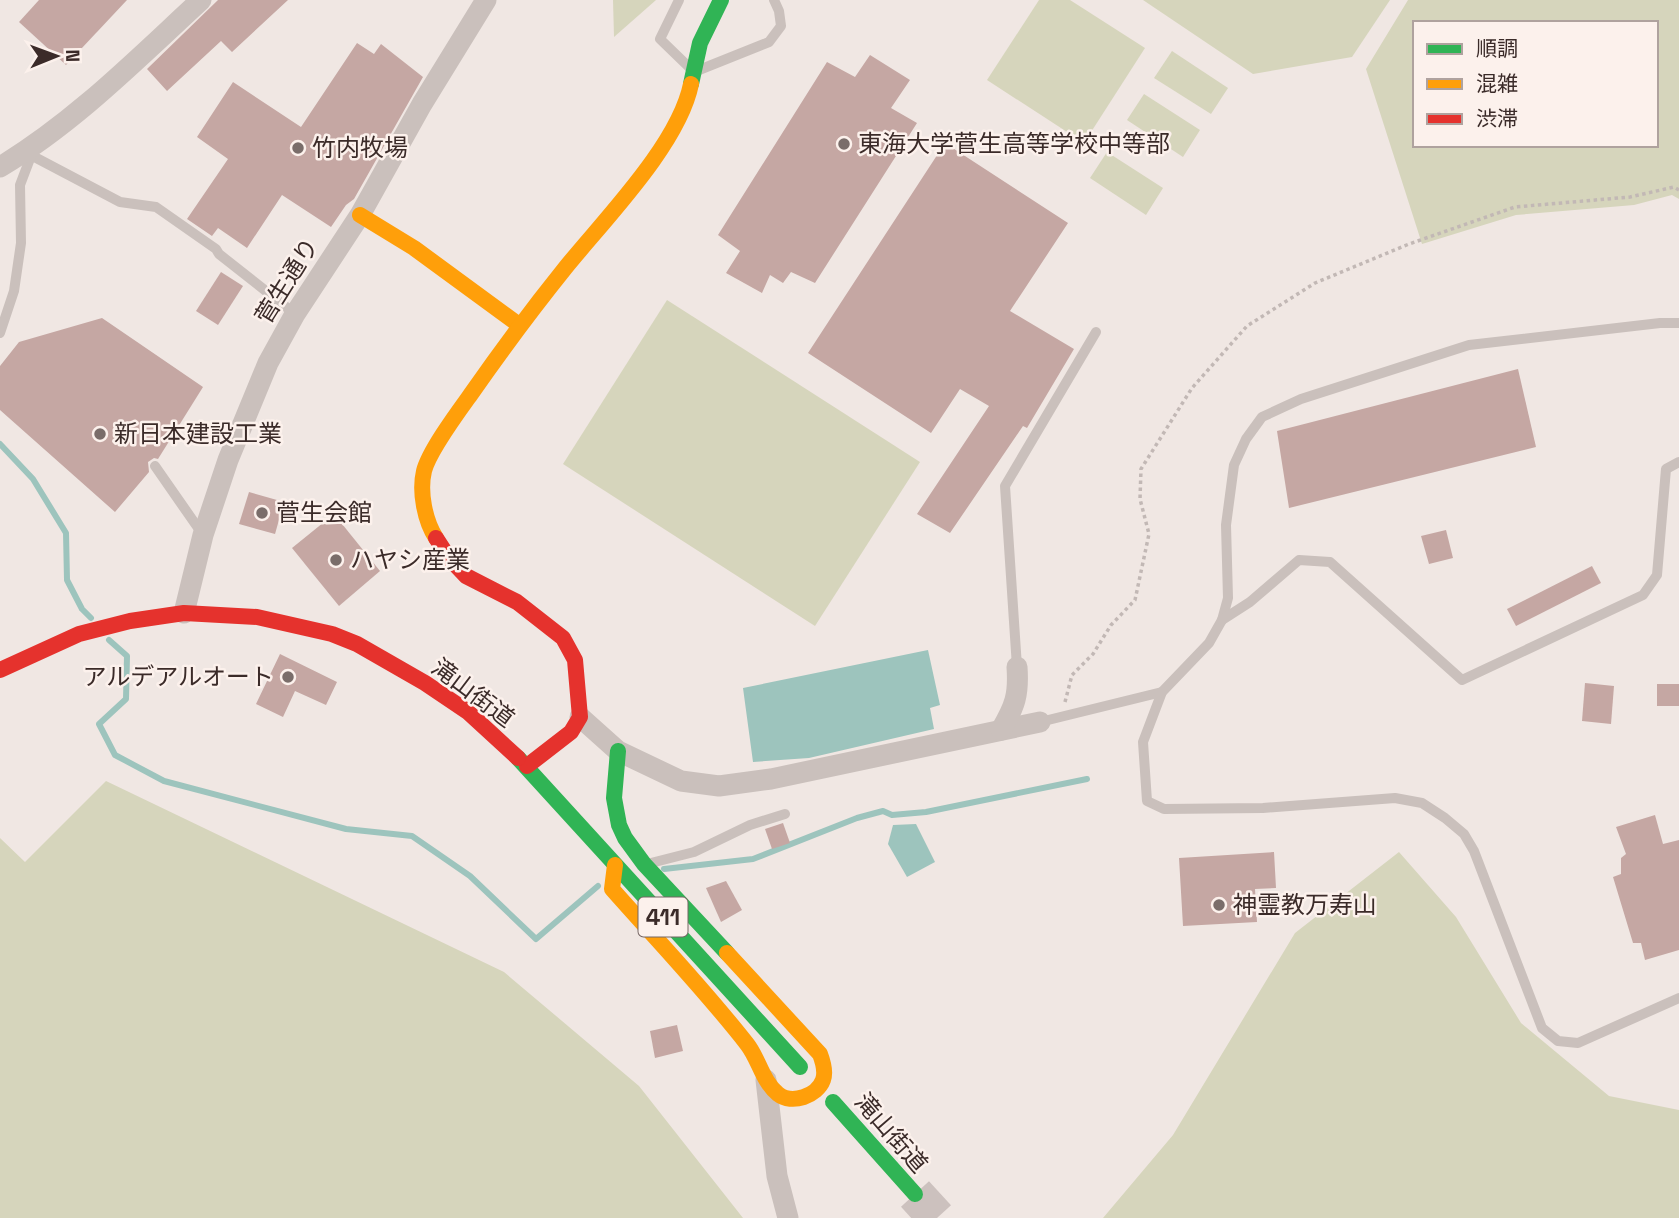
<svg xmlns="http://www.w3.org/2000/svg" width="1679" height="1218" viewBox="0 0 1679 1218" font-family="'Space Grotesk','Noto Sans JP',sans-serif">
<rect width="100%" height="100%" fill="#f0e7e3"/>
<g fill="#d6d5bc" fill-rule="evenodd">
<path d="M 613,0 L 656,0 L 614,37 Z"/>
<path d="M 1039,0 L 1070,0 L 1145,48 L 1084,143 L 987,80 Z"/>
<path d="M 1143,0 L 1390,0 L 1352,57 L 1253,74 Z"/>
<path d="M 1408,0 L 1679,0 L 1679,199 L 1672,195 L 1634,205 L 1516,215 L 1422,244 L 1366,69 ZM 1415,23 L 1656,23 L 1656,145 L 1415,145 Z"/>
<path d="M 1172,51 L 1228,88 L 1211,114 L 1154,78 Z"/>
<path d="M 1144,94 L 1200,130 L 1183,157 L 1127,120 Z"/>
<path d="M 1107,152 L 1163,188 L 1146,215 L 1090,178 Z"/>
<path d="M 667,300 L 920,462 L 815,626 L 563,464 Z"/>
<path d="M 106,781 L 504,972 L 639,1086 L 743,1218 L 0,1218 L 0,838 L 25,862 Z"/>
<path d="M 1399,852 L 1456,917 L 1521,1023 L 1609,1096 L 1679,1110 L 1679,1218 L 1103,1218 L 1173,1135 L 1295,933 Z"/>
</g>
<g fill="#9dc4bd">
<path d="M 928,650 L 940,705 L 930,708 L 934,729 L 809,758 L 753,762 L 743,688 Z"/>
<path d="M 916,824 L 935,862 L 907,877 L 888,844 L 893,825 Z"/>
</g>
<g fill="none" stroke-linecap="round" stroke-linejoin="round">
<g stroke="#9dc4bd" stroke-width="6">
<path d="M 0,444 L 33,479 L 66,533 L 67,580 L 82,609 L 91,618"/>
<path d="M 109,640 L 127,656 L 126,699 L 99,724 L 115,755 L 164,781 L 346,829 L 412,836 L 470,876 L 536,939 L 598,886"/>
<path d="M 664,869 L 753,859 L 857,818 L 883,811 L 892,815 L 926,812 L 1087,779"/>
</g>
</g>
<g fill="#c5a7a3">
<path d="M 39,0 L 127,0 L 66,65 L 19,22 Z"/>
<path d="M 218,0 L 288,0 L 232,52 L 221,41 L 167,91 L 147,69 Z"/>
<path d="M 357,43 L 374,54 L 381,44 L 423,77 L 354,199 L 346,205 L 331,227 L 282,195 L 247,248 L 218,228 L 212,236 L 187,219 L 228,159 L 197,137 L 233,82 L 301,127 Z"/>
<path d="M 870,55 L 910,80 L 891,108 L 917,123 L 815,283 L 791,272 L 783,283 L 770,275 L 762,293 L 726,273 L 740,251 L 718,235 L 827,62 L 855,77 Z"/>
<path d="M 945,143 L 1068,223 L 1010,311 L 1074,349 L 1027,428 L 1023,426 L 950,533 L 917,514 L 989,406 L 960,389 L 931,433 L 808,353 Z"/>
<path d="M 221,272 L 243,286 L 218,325 L 196,311 Z"/>
<path d="M 102,318 L 203,387 L 158,459 L 154,458 L 148,462 L 149,472 L 115,512 L 0,410 L 0,366 L 19,342 Z"/>
<path d="M 1518,369 L 1536,447 L 1289,508 L 1277,431 Z"/>
<path d="M 249,492 L 284,502 L 275,534 L 239,524 Z"/>
<path d="M 334,514 L 380,571 L 339,606 L 292,548 Z"/>
<path d="M 1446,530 L 1453,558 L 1429,564 L 1421,536 Z"/>
<path d="M 1592,566 L 1601,583 L 1516,626 L 1507,609 Z"/>
<path d="M 280,654 L 337,682 L 326,705 L 295,691 L 283,717 L 256,704 Z"/>
<path d="M 1585,683 L 1614,686 L 1611,724 L 1582,721 Z"/>
<rect x="1657" y="684" width="22" height="22"/>
<path d="M 1655,815 L 1663,844 L 1679,840 L 1679,950 L 1645,960 L 1641,943 L 1633,943 L 1613,877 L 1621,874 L 1621,858 L 1626,854 L 1616,827 Z"/>
<path d="M 783,823 L 790,843 L 772,849 L 765,829 Z"/>
<path d="M 1274,852 L 1276,888 L 1255,889 L 1257,922 L 1183,926 L 1179,858 Z"/>
<path d="M 726,881 L 742,910 L 721,922 L 706,888 Z"/>
<path d="M 677,1025 L 683,1051 L 655,1058 L 650,1031 Z"/>
</g>
<g fill="none" stroke-linecap="round" stroke-linejoin="round">
<path stroke="#ccc1be" stroke-width="38" stroke-dasharray="38 19" stroke-linecap="butt" d="M 915,1194 L 937,1218"/>
<path stroke="#c2b8b5" stroke-width="3.5" stroke-dasharray="3.5 3.5" stroke-linecap="butt" d="M 1065,702 L 1072,675 L 1093,654 L 1111,625 L 1135,600 L 1149,534 L 1140,499 L 1141,469 L 1192,388 L 1247,326 L 1315,283 L 1409,244 L 1515,207 L 1630,197 L 1674,187 L 1679,190"/>
<g stroke="#cac0bc" stroke-width="10">
<path d="M 679,0 L 660,39 L 694,72 L 769,42 L 781,26 L 779,11 L 774,0"/>
<path d="M 25,152 L 120,202 L 156,207 L 216,249 L 219,254 L 295,314"/>
<path d="M 1679,323 L 1660,323 L 1469,345 L 1301,399 L 1262,417 L 1246,439 L 1234,465 L 1226,525 L 1228,598 L 1222,620 L 1209,643 L 1162,692 L 1143,742 L 1147,801 L 1164,809 L 1263,808 L 1395,798 L 1422,803 L 1445,818 L 1464,834 L 1474,851 L 1542,1028 L 1558,1041 L 1578,1043 L 1679,998"/>
<path d="M 0,333 L 14,291 L 21,243 L 20,185 L 31,156"/>
<path d="M 155,466 L 203,535"/>
<path d="M 1222,620 L 1250,602 L 1299,560 L 1330,562 L 1462,680 L 1643,595 L 1657,575 L 1666,469 L 1679,462"/>
<path d="M 1017,667 L 1005,486 L 1096,332"/>
<path d="M 1040,722 L 1162,692"/>
<path d="M 647,864 L 694,852 L 750,825 L 785,814"/>
</g>
<g stroke="#cac0bc" stroke-width="21">
<path d="M 0,167 C 75,122 137,59 201,0"/>
<path d="M 184,613 L 203,535 L 228,460 L 268,363 L 295,314 L 360,215 L 422,104 L 486,0"/>
<path d="M 580,717 L 618,751 L 681,781 L 719,786 L 771,779 L 1040,722"/>
<path d="M 1001,730 C 1015,706 1019,695 1017,667"/>
<path d="M 766,1080 L 777,1176 L 788,1218"/>
</g>
<g stroke="#30b455" stroke-width="16">
<path d="M 691,84 L 700,43 L 721,0"/>
<path d="M 618,751 L 614,798 L 619,825 L 625,838 L 644,864 L 727,953"/>
<path d="M 518,758 L 800,1067"/>
<path d="M 833,1102 L 915,1194"/>
</g>
<g stroke="#ff9f0a" stroke-width="16">
<path d="M 360,215 L 414,248 L 519,325"/>
<path d="M 436,538 C 425,521 419,492 424,471 C 429,451 458,412 471,394 C 501,351 533,308 566,267 C 605,219 679,144 691,84"/>
<path d="M 615,865 L 612,889 C 657,940 705,990 747,1044 C 759,1059 762,1081 778,1094 C 792,1105 817,1096 823,1080 C 826,1072 823,1062 820,1054 L 727,953"/>
</g>
<g stroke="#e5322d" stroke-width="16">
<path d="M 436,538 L 449,558 L 466,576 L 517,602 L 563,638 L 575,660 L 580,717 L 571,732 L 527,766"/>
<path d="M 0,670 L 79,634 L 130,621 L 184,613 L 257,617 L 332,634 L 357,644 L 425,683 L 468,712 L 518,758"/>
</g>
</g>
<g fill="#7a6d6a" stroke="#fcf1ec" stroke-width="2.5">
<circle cx="844" cy="144" r="7"/>
<circle cx="298" cy="148" r="7"/>
<circle cx="100" cy="434" r="7"/>
<circle cx="262" cy="513" r="7"/>
<circle cx="336" cy="560" r="7"/>
<circle cx="288" cy="677" r="7"/>
<circle cx="1219" cy="905" r="7"/>
</g>
<g text-anchor="middle" stroke-width="5" stroke-linejoin="round" paint-order="stroke">
<rect fill="#fcf1ec" stroke="#756664" stroke-width="2" x="638.5" y="897.5" width="49" height="39" rx="5"/>
<g font-size="23" font-weight="bold" fill="#3b2b29">
<text x="663" y="925">411</text>
</g>
<g font-size="24" fill="#3b2b29" stroke="#fcf1ec" text-anchor="start">
<text x="858" y="152">東海大学菅生高等学校中等部</text>
<text x="312" y="156">竹内牧場</text>
<text x="114" y="442">新日本建設工業</text>
<text x="276" y="521">菅生会館</text>
<text x="350" y="568">ハヤシ産業</text>
<text x="274" y="685" text-anchor="end">アルデアルオート</text>
<text x="1233" y="913">神霊教万寿山</text>
</g>
<g font-size="24" fill="#3b2b29" stroke="#fcf1ec">
<text transform="translate(287 281) rotate(-58)" y="8">菅生通り</text>
<text transform="translate(473 693) rotate(37)" y="8">滝山街道</text>
<text transform="translate(891 1133) rotate(49)" y="8">滝山街道</text>
</g>
</g>
<rect x="1413" y="21" width="245" height="126" fill="#fcf1ec" stroke="#afa29e" stroke-width="2"/>
<rect x="1427" y="44" width="35" height="10" fill="#30b455" stroke="#afa29e" stroke-width="2"/>
<text x="1476" y="56" font-size="21" fill="#3b2b29">順調</text>
<rect x="1427" y="79" width="35" height="10" fill="#ff9f0a" stroke="#afa29e" stroke-width="2"/>
<text x="1476" y="91" font-size="21" fill="#3b2b29">混雑</text>
<rect x="1427" y="114" width="35" height="10" fill="#e5322d" stroke="#afa29e" stroke-width="2"/>
<text x="1476" y="126" font-size="21" fill="#3b2b29">渋滞</text>
<g transform="translate(56 56) rotate(89)" stroke="#fcf1ec" stroke-width="5" paint-order="stroke">
<path d="M0-5L12 26L0 18L-12 26Z" fill="#3b2b29"/>
<text y="-10" font-size="19" font-weight="bold" text-anchor="middle" fill="#3b2b29">N</text>
</g>
</svg>
